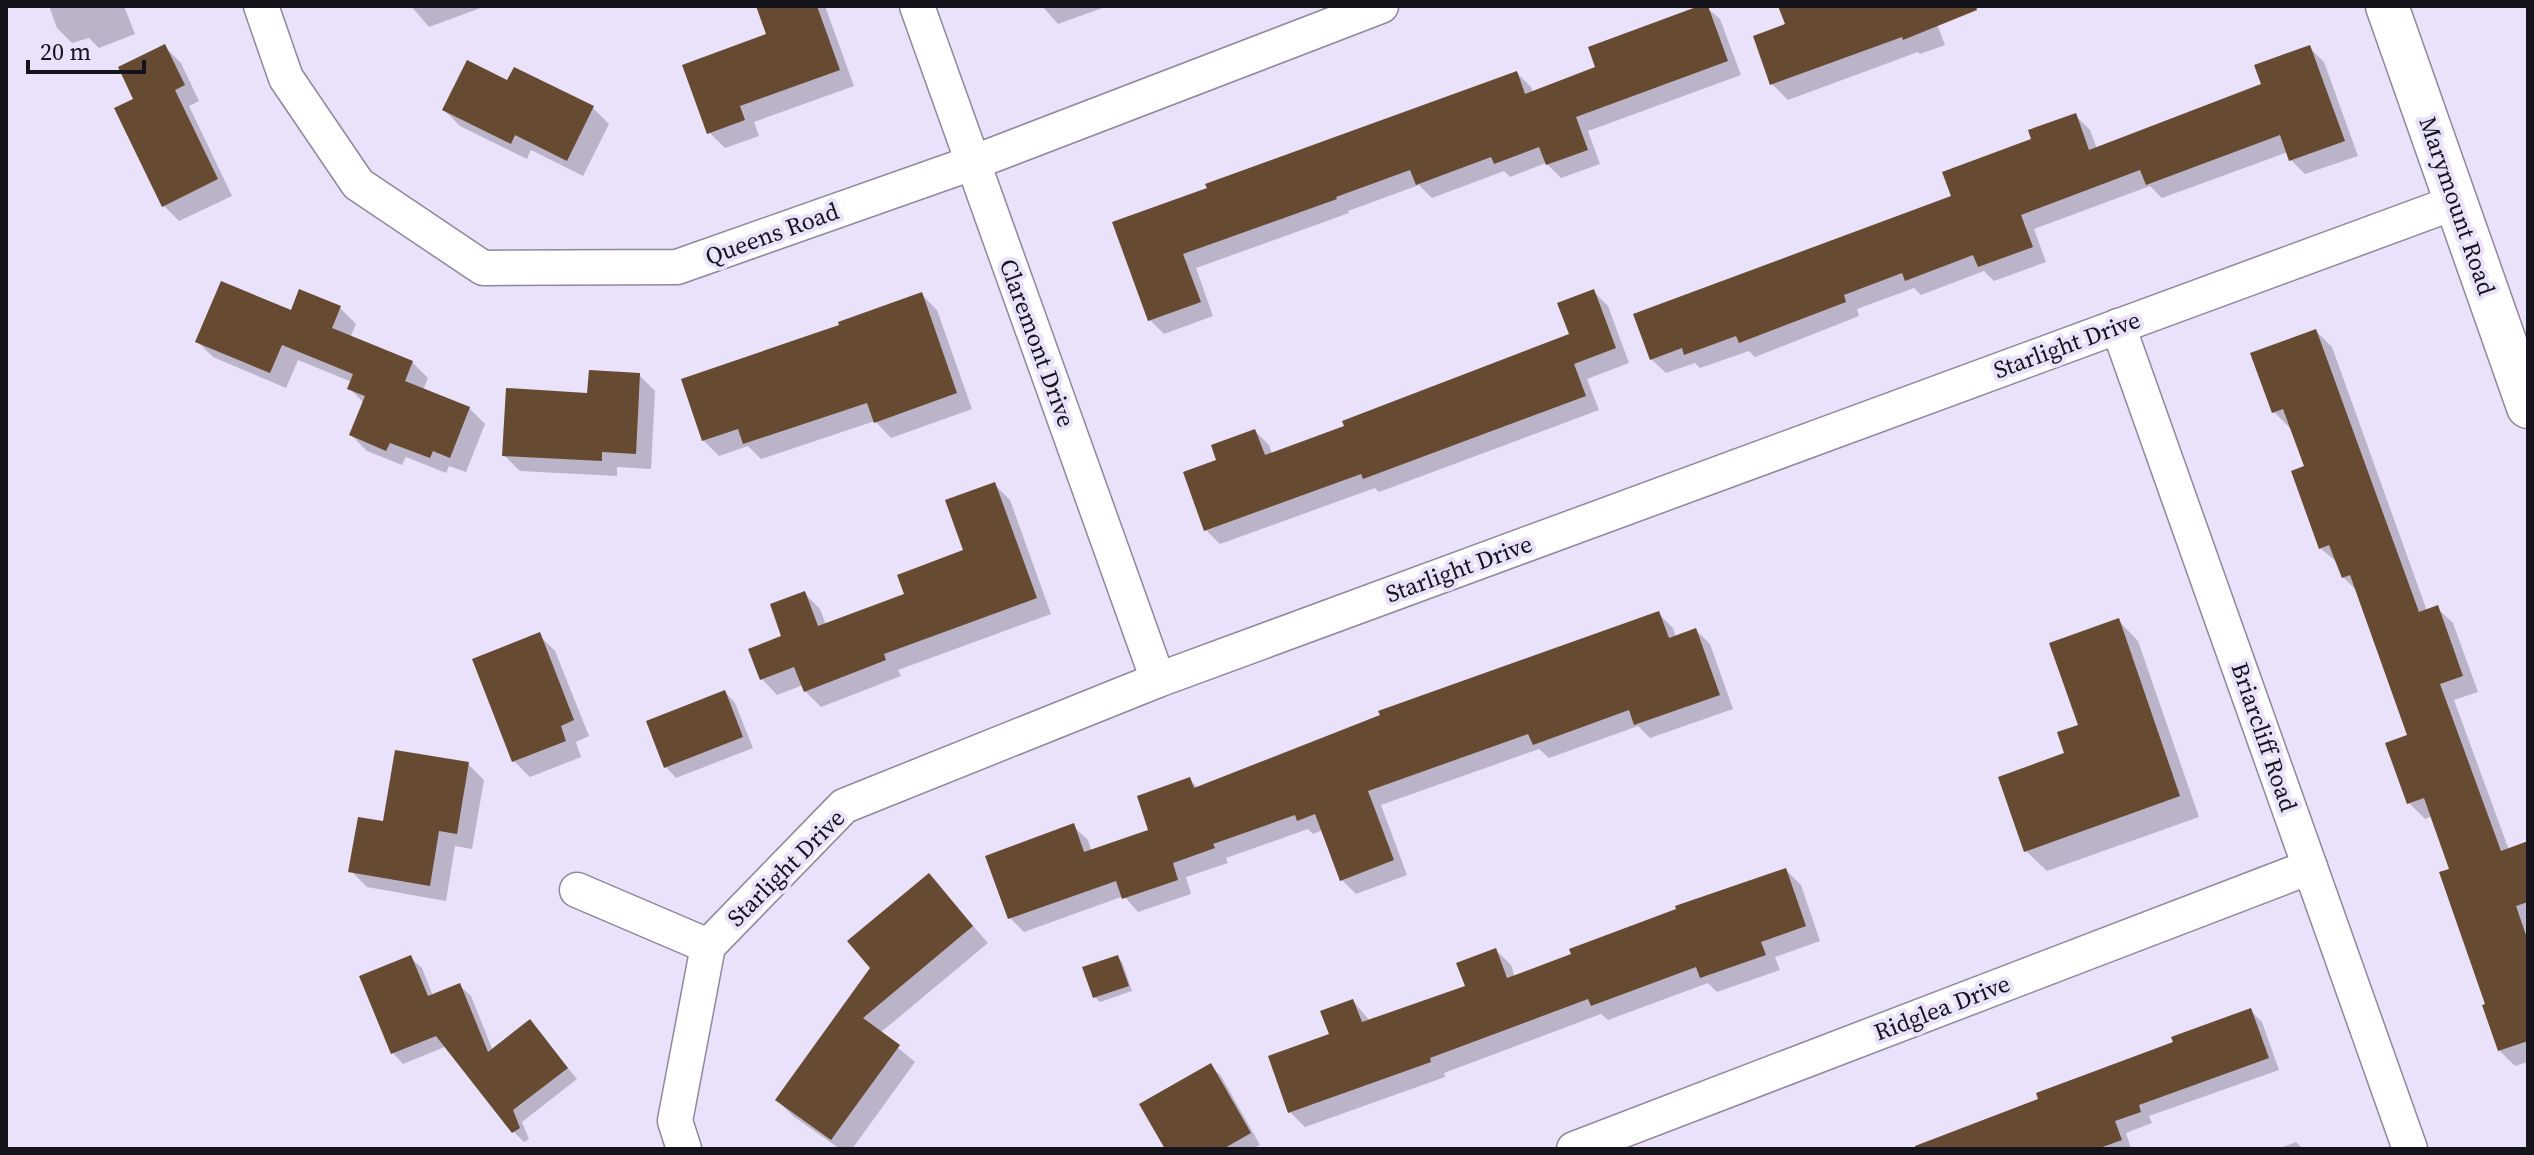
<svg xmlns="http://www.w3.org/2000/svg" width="2534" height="1155" viewBox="0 0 2534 1155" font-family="'Source Serif 4',serif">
<rect width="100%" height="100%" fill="#eae2fa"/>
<g fill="#0003">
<path d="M 49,6 L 124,6 L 135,34 L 99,48 L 89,38 L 72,43 L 57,28 Z"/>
<path d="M 411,6 L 486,6 L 429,27 Z"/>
<path d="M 758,6 L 825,6 L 854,86 L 754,122 L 759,136 L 725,148 L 709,132 L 769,35 Z"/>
<path d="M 1042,6 L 1108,6 L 1058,24 Z"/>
<path d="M 1705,6 L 1720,19 L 1741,75 L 1588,131 L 1600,164 L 1561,178 L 1546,163 L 1510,177 L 1504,171 L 1432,198 L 1419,185 L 1348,211 L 1349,213 L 1196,268 L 1213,316 L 1164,334 L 1150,320 L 1115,223 L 1517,73 L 1531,87 L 1533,93 L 1597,68 Z"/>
<path d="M 1781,6 L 1968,6 L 1937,24 L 1945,45 L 1920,54 L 1918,52 L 1788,100 L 1772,84 L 1788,26 Z"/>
<path d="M 165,47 L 181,63 L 199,101 L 189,106 L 232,196 L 179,221 L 163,205 L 136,100 Z"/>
<path d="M 2310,48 L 2324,62 L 2358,156 L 2305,174 L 2291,160 L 2288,152 L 2162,198 L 2150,186 L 2034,229 L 2046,262 L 1994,281 L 1984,271 L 1921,295 L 1914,288 L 1857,309 L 1859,316 L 1755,357 L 1749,351 L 1700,368 L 1695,363 L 1666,373 L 1651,359 L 1954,197 L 2033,140 L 2075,115 L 2090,130 L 2097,149 L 2264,85 Z"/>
<path d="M 515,70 L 593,108 L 609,124 L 583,176 L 531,150 L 527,159 L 460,126 L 444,110 L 508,83 Z"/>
<path d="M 1593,291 L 1608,306 L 1629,363 L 1587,379 L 1599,410 L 1379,492 L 1375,488 L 1220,544 L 1206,530 L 1219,461 L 1255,431 L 1269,445 L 1272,454 L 1347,428 L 1571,335 Z"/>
<path d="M 921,294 L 937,310 L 972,409 L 891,438 L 875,421 L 761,459 L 748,446 L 719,456 L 703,440 L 842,327 Z"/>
<path d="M 340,308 L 356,324 L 350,338 L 412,362 L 428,378 L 423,390 L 469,408 L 485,424 L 466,472 L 449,466 L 446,473 L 406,457 L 402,465 L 367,451 L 351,435 L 364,403 L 349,388 L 352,382 L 298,360 L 286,388 L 213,357 L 197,341 L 292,312 Z"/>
<path d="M 2316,331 L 2332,347 L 2427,611 L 2437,608 L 2453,623 L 2478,692 L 2454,700 L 2509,850 L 2528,843 L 2528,1062 L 2515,1066 L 2499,1050 L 2452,870 L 2432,816 L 2425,819 L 2409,803 L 2409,736 L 2358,592 L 2343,577 L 2338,563 L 2320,548 L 2307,468 L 2292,427 L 2290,428 L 2274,412 Z"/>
<path d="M 639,375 L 655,391 L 651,469 L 617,467 L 617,476 L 520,471 L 504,455 L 589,395 Z"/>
<path d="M 994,484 L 1010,500 L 1051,614 L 898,670 L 901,676 L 821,707 L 805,691 L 803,685 L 777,695 L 762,679 L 804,593 L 820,609 L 826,625 L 906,595 L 966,552 Z"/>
<path d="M 1658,613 L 1673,628 L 1676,637 L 1696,630 L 1710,644 L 1733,709 L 1650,738 L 1638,726 L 1549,758 L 1539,749 L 1381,805 L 1407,875 L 1356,894 L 1342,880 L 1323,830 L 1313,834 L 1308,829 L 1226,858 L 1228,863 L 1186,877 L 1191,894 L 1138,912 L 1124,896 L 1024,932 L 1010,918 L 1073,826 L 1088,840 L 1092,852 L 1151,831 L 1189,779 L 1198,788 Z"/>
<path d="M 2118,620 L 2138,641 L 2199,817 L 2047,871 L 2026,851 L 2081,727 Z"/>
<path d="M 539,635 L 555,651 L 589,736 L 576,742 L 581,757 L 530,777 L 514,761 Z"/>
<path d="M 725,692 L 735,703 L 753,748 L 676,778 L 666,767 Z"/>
<path d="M 468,764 L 484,780 L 472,849 L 455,846 L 446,901 L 367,887 L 351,871 L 385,823 Z"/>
<path d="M 1786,870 L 1801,885 L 1820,941 L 1775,957 L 1780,970 L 1717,992 L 1708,983 L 1608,1020 L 1601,1014 L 1444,1073 L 1445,1077 L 1305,1127 L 1290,1112 L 1353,1001 L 1370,1021 L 1468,987 L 1496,950 L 1511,965 L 1515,977 Z"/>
<path d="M 929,875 L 988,943 L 880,1033 L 915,1062 L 852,1149 L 840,1149 L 793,1116 L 777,1100 L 873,968 Z"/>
<path d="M 1117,957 L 1122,962 L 1132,991 L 1100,1002 L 1095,997 L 1085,968 Z"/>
<path d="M 411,958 L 422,968 L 433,996 L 460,986 L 471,996 L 493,1051 L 530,1022 L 577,1079 L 522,1122 L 529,1139 L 524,1142 L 513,1131 L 447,1046 L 403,1064 L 393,1053 Z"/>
<path d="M 2250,1010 L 2262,1022 L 2279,1070 L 2149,1116 L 2152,1123 L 2126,1133 L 2131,1149 L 1913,1149 L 2041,1101 Z"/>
<path d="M 1211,1066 L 1221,1076 L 1260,1145 L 1252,1149 L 1167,1149 Z"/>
<path d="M 2296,1142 L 2303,1149 L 2278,1149 Z"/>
</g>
<g fill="#674a32">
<path d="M 756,6 L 817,6 L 840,70 L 740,106 L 745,120 L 707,134 L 682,65 L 766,34 Z"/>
<path d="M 1699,6 L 1708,6 L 1728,61 L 1576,117 L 1588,150 L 1546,165 L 1539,147 L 1494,164 L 1491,157 L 1416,185 L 1410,170 L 1336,197 L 1337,199 L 1183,254 L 1201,302 L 1148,321 L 1112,222 L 1207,188 L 1205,184 L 1517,71 L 1525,94 L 1595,67 L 1588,47 Z"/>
<path d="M 1778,6 L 1976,6 L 1977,10 L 1903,40 L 1902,37 L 1770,85 L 1753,36 L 1785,24 Z"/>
<path d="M 165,44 L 185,85 L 175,90 L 218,179 L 162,207 L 114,108 L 133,99 L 118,67 Z"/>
<path d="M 2310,45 L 2345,141 L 2289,161 L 2280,135 L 2146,185 L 2140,170 L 2021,215 L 2033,247 L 1978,267 L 1973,255 L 1905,281 L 1902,273 L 1844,295 L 1846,302 L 1739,343 L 1736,336 L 1684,355 L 1682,348 L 1650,360 L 1633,314 L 1951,196 L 1942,172 L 2031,139 L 2028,130 L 2076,113 L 2089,150 L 2261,84 L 2254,65 Z"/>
<path d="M 467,60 L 507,80 L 514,67 L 594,106 L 567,161 L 515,135 L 511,144 L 442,110 Z"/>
<path d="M 221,281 L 291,310 L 299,289 L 341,306 L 332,328 L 413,361 L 405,381 L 470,407 L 450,458 L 433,451 L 430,458 L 390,443 L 386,451 L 349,435 L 365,396 L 347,389 L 353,374 L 282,345 L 270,373 L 195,342 Z"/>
<path d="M 1594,289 L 1616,348 L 1574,364 L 1586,396 L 1363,479 L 1361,474 L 1204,531 L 1183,472 L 1216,460 L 1211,445 L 1255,429 L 1265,455 L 1344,426 L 1342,421 L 1569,334 L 1557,303 Z"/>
<path d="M 922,292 L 957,393 L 874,423 L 867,403 L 743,444 L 738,429 L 702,441 L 681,379 L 839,325 L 838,322 Z"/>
<path d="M 2316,329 L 2419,612 L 2438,605 L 2463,676 L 2440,684 L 2501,851 L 2528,841 L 2528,902 L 2516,906 L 2528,941 L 2528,1041 L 2498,1051 L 2482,1005 L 2485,1004 L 2439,872 L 2449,869 L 2424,798 L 2407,804 L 2385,743 L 2407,735 L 2350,575 L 2342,578 L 2329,545 L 2319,549 L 2291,471 L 2304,466 L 2283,409 L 2272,413 L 2250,353 Z"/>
<path d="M 589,370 L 640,373 L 636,454 L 602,452 L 602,461 L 502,456 L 506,388 L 587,393 Z"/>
<path d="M 995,482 L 1037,598 L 884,654 L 886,660 L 804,692 L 794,667 L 760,680 L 748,649 L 781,636 L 770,604 L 805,591 L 818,626 L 904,594 L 897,575 L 963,550 L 945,500 Z"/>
<path d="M 1659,611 L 1669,638 L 1696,628 L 1720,695 L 1634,725 L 1629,710 L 1533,745 L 1528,734 L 1368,791 L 1394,860 L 1340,881 L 1315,814 L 1297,821 L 1295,815 L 1213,844 L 1215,848 L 1173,863 L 1178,880 L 1122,899 L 1116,881 L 1008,919 L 985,856 L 1074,823 L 1084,852 L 1148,830 L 1137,796 L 1190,777 L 1194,788 L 1380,715 L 1378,711 Z"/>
<path d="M 2119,618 L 2180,796 L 2024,852 L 1998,777 L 2064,753 L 2057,732 L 2078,725 L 2049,643 Z"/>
<path d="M 540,632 L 574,720 L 561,726 L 566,741 L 512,762 L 472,659 Z"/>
<path d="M 725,690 L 743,737 L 664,768 L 646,721 Z"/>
<path d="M 395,750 L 469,762 L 457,834 L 439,831 L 430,886 L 348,872 L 358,817 L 383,821 Z"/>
<path d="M 1786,868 L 1806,926 L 1761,942 L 1766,955 L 1700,978 L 1696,967 L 1591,1006 L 1588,999 L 1430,1058 L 1431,1062 L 1288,1113 L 1268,1056 L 1329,1034 L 1320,1011 L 1353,999 L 1362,1022 L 1465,986 L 1456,963 L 1496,948 L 1507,978 L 1571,954 L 1569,949 L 1676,909 L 1675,906 Z"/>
<path d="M 929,873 L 973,926 L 863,1018 L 900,1045 L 831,1140 L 775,1100 L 870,968 L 847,941 Z"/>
<path d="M 411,955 L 428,996 L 460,983 L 488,1052 L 530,1019 L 568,1068 L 513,1110 L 520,1128 L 512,1133 L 436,1036 L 391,1054 L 359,976 Z"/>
<path d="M 1118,955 L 1129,986 L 1093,998 L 1082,967 Z"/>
<path d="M 2251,1008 L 2269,1058 L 2139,1105 L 2141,1112 L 2115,1121 L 2122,1140 L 2097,1149 L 1916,1149 L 1915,1146 L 2038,1099 L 2036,1093 L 2173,1042 L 2171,1037 Z"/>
<path d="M 1211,1063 L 1251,1133 L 1223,1149 L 1165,1149 L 1139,1104 Z"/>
</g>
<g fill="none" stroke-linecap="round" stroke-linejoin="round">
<g stroke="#8f879d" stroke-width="37">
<g id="minor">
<path d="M 261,6 L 286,78 L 358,184 L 483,268 L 677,267 L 972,163 L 1381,6"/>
<path d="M 917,6 L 1158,680"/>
<path d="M 2118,326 L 2410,1149"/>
<path d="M 577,890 L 708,946"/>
<path d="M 684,1149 L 675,1121 L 708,946 L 844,806 L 1158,680 L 2456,202"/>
<path d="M 1574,1149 L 2310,867"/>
</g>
</g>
<g stroke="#8f879d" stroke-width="45">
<path id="tertiary" d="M 2387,6 L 2528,407"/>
</g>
<use href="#minor" stroke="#fff" stroke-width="34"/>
<use href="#tertiary" stroke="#fff" stroke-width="42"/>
</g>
<g text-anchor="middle" stroke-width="8" stroke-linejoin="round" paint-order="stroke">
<g font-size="24" fill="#15131b" stroke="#eae2fa">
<text transform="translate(2457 206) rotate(71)" y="8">Marymount Road</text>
<text transform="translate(772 234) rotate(-20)" y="8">Queens Road</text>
<text transform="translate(1037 343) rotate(70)" y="8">Claremont Drive</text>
<text transform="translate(2067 345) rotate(-20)" y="8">Starlight Drive</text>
<text transform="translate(1459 569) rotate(-20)" y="8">Starlight Drive</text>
<text transform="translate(2264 737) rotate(71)" y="8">Briarcliff Road</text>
<text transform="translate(786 868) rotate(-45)" y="8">Starlight Drive</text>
<text transform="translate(1942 1008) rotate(-21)" y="8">Ridglea Drive</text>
</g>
</g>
<rect width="2534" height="1155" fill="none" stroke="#15131b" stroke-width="16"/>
<path d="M28 60v12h116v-12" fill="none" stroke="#15131b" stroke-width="4"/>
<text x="40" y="60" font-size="24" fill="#15131b" stroke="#eae2fa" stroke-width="6" paint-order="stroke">20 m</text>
</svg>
